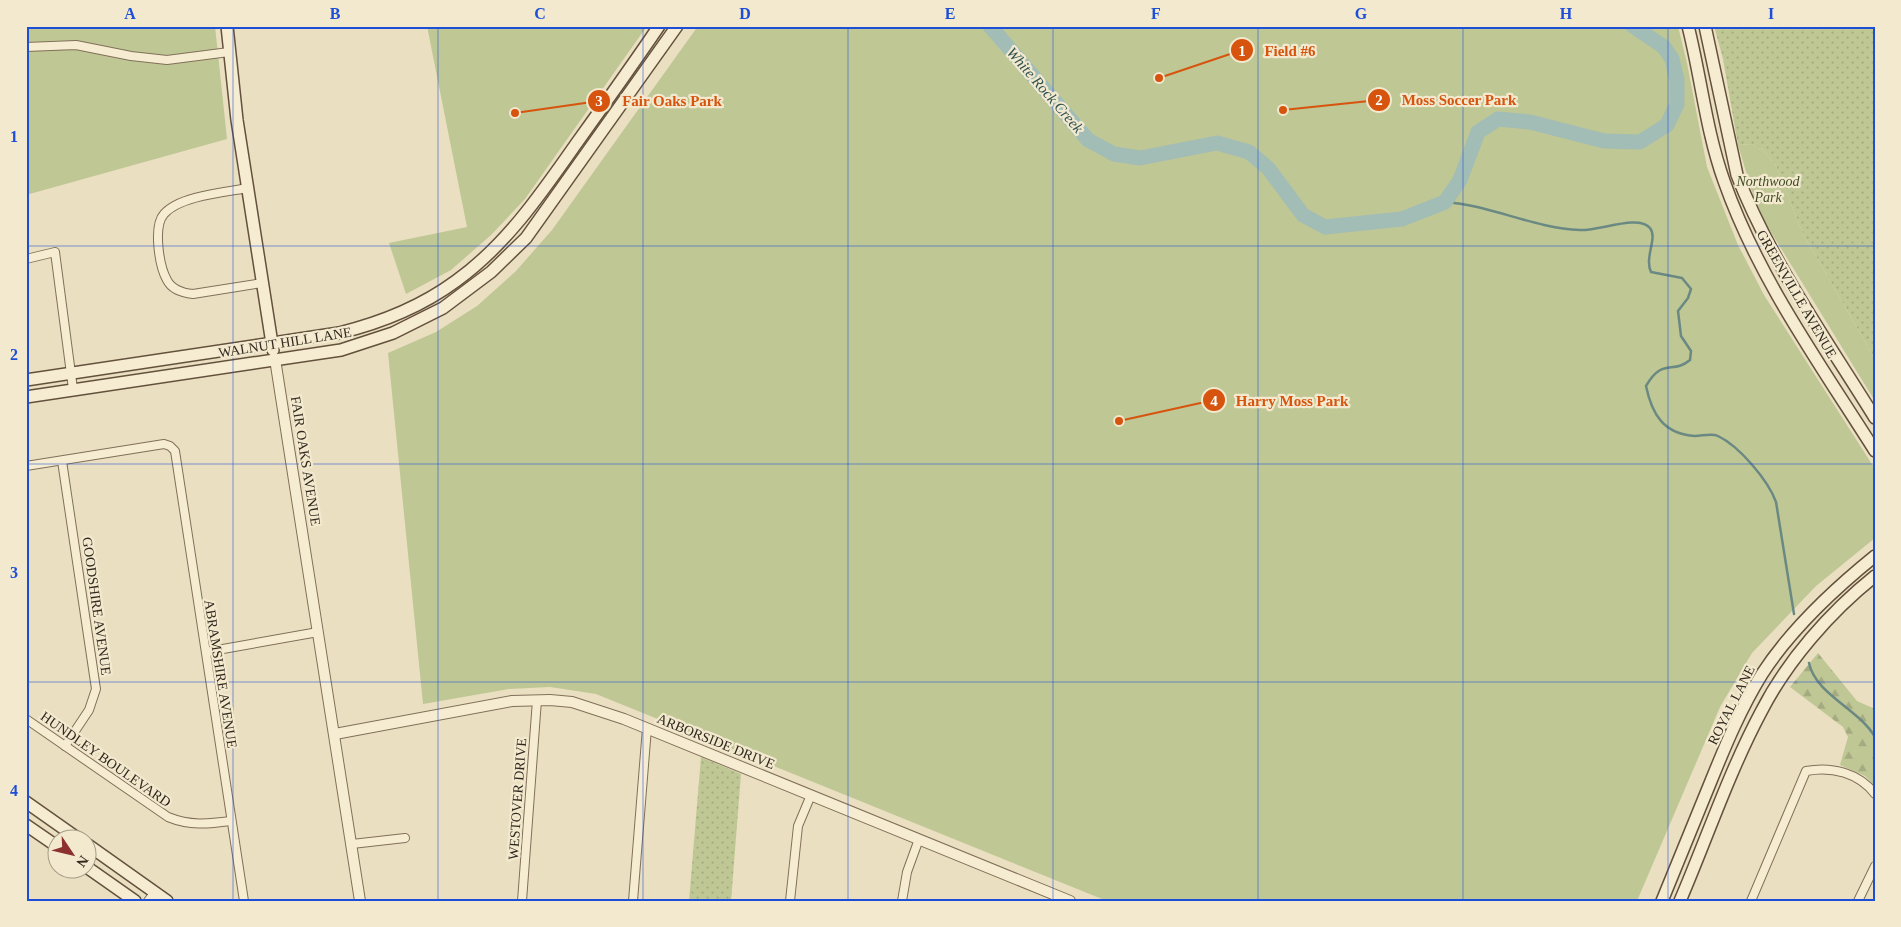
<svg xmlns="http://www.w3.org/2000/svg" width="1901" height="927" viewBox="0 0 1901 927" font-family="Georgia,serif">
<defs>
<pattern id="grass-dots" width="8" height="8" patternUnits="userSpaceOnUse" patternTransform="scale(1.25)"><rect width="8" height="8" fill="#bfc795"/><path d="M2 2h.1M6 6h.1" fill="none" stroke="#a5ab80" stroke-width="1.8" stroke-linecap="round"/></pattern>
<pattern id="forest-firs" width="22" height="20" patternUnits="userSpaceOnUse" patternTransform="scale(1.25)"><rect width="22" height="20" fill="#bfc795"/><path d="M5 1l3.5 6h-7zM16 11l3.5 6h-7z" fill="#a5ab80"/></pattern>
</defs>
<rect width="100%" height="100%" fill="#eadfc0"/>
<g fill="url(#grass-dots)">
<path d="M 1714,26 L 1875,26 L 1875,359 L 1803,234 L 1776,166 L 1763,150 L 1751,144 L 1738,145 L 1723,59 Z"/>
<path d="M 701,757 L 741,774 L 731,901 L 689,901 Z"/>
</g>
<path fill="url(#forest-firs)" d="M 1818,653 L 1857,701 L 1875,709 L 1875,786 L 1865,776 L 1840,765 L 1848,737 L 1843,727 L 1790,687 Z"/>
<g fill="#bfc795">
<path d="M 26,26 L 215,26 L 227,139 L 26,195 Z"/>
<path d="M 427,26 L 647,26 L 525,199 L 491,235 L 451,270 L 406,294 L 389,243 L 467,227 Z"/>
<path d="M 698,26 L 1678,26 L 1687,63 L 1707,167 L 1738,245 L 1764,295 L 1875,469 L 1875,538 L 1816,586 L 1752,653 L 1720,707 L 1637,901 L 1107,901 L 596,694 L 550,687 L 509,689 L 423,704 L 388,353 L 436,332 L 477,306 L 516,271 L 552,230 Z"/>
<path d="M 1751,144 L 1763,150 L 1776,166 L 1803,234 L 1875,359 L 1875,401 L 1766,224 L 1753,195 L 1738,145 Z"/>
</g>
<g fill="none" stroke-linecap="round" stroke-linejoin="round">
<g stroke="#6b8983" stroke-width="2.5">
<path d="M 1445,202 C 1490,205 1533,228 1580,230 C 1600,231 1638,214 1650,228 C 1658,238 1644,257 1651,272 L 1682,278 L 1691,289 L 1688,298 L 1678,311 L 1681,336 L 1691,351 L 1690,360 C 1672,375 1663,357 1646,386 C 1652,415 1664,434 1695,436 C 1702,436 1712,433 1718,436 C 1739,446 1768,480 1776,502 L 1794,614"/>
<path d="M 1809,663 C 1816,695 1858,708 1875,737"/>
</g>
<path stroke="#a2bcb6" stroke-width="15" d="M 990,26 L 1088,140 L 1114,154 L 1140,158 L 1217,143 L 1249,152 L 1268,168 L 1303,215 L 1325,227 L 1402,219 L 1445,202 L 1460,180 L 1478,132 L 1498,119 L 1530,122 L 1604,141 L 1640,142 L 1667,125 L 1677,104 L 1677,80 L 1672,59 L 1664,47 L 1633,26"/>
<g stroke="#817059" stroke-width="10">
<g id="minor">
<path d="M 26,47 L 76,45 L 131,56 L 167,60 L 229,52"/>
<path d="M 248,188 C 226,192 179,196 164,214 C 153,226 159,266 167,280 C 172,290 183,293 193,294 L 262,283"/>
<path d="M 26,259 L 55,252 L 73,389"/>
<path d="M 62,461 L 96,689 L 89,710 L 65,746"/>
<path d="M 26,466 L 164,444 L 170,446 L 175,451 L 244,901"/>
<path d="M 206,652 L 318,632"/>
<path d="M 26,719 L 168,817 C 190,826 208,824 231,821"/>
<path d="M 352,844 L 405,838"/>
<path d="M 148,901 L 155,892"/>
<path d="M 522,901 L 537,700"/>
<path d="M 633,901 L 647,728"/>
<path d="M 790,901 L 798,826 L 811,795"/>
<path d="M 902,901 L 907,872 L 919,839"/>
<path d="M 1751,901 L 1806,771 C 1832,766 1859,773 1875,794"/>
<path d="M 1858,901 L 1875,866"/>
</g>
</g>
<g stroke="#817059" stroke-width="12">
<g id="tertiary">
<path d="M 275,359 L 360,901"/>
<path d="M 335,734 L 512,701 L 550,700 L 572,702 L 624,719 L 1070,901"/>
</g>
</g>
<g stroke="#63513d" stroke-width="14">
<g id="secondary">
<path d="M 227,26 L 237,120 L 273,350"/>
<path d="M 1688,26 C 1701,77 1706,131 1724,181 C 1758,278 1820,364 1875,451"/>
<path d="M 1705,26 L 1737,175 C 1771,262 1826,339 1875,418"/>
<path d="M 26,380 L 339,333 C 380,323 422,306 456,281 C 506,245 541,194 576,144 C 604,105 632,66 659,26"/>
<path d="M 26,397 L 341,350 L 393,333 L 443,308 L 491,272 L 526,238 L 677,26"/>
<path d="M 26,802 L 80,840"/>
<path d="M 26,825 L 58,847"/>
<path d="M 88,845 L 167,901"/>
<path d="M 88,868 L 135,901"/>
<path d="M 1662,901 C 1678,861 1695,821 1711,781 C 1726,744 1741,708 1762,674 C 1791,629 1833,590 1875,556"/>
<path d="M 1680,901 C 1707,838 1729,772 1761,712 C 1787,661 1830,612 1875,576"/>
</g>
</g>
<use href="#minor" stroke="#f6ecd2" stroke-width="8"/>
<use href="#tertiary" stroke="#f6ecd2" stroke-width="10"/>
<use href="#secondary" stroke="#f6ecd2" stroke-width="11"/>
</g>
<path fill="none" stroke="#1d4ed8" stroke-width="1" stroke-opacity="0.55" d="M 233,26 L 233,901M 438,26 L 438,901M 643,26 L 643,901M 848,26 L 848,901M 1053,26 L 1053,901M 1258,26 L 1258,901M 1463,26 L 1463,901M 1668,26 L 1668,901M 26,246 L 1875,246M 26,464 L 1875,464M 26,682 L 1875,682"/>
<g text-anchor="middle" stroke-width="4.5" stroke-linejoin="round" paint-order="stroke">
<g font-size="14" font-style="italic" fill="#414d25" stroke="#f2e9cf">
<text x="1768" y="186">Northwood<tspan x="1768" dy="16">Park</tspan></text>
</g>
<g font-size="14" fill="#32281d" stroke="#f2e9cf">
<text transform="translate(1797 294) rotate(60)" y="5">GREENVILLE AVENUE</text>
<text transform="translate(285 342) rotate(-9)" y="5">WALNUT HILL LANE</text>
<text transform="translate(306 461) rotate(81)" y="5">FAIR OAKS AVENUE</text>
<text transform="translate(97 606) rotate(82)" y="5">GOODSHIRE AVENUE</text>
<text transform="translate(221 674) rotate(81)" y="5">ABRAMSHIRE AVENUE</text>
<text transform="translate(1731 705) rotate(-63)" y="5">ROYAL LANE</text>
<text transform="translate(716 741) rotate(22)" y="5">ARBORSIDE DRIVE</text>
<text transform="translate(106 759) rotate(35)" y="5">HUNDLEY BOULEVARD</text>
<text transform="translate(517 799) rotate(-86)" y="5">WESTOVER DRIVE</text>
</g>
<g font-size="15" font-style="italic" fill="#2d5150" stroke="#f2e9cf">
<text transform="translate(1045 90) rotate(49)" y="5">White Rock Creek</text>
</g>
</g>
<path fill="none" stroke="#d6540e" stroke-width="2" d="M1159 78L1242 50M1283 110L1379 100M515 113L599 101M1119 421L1214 400"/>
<g fill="#d6540e" stroke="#f2e9cf" stroke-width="2">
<circle cx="1159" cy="78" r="5"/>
<circle cx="1283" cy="110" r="5"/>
<circle cx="515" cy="113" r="5"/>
<circle cx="1119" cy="421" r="5"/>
<circle cx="1242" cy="50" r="12"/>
<circle cx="1379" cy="100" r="12"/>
<circle cx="599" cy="101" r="12"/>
<circle cx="1214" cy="400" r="12"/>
</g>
<g font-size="15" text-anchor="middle" font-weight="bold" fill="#fff">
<text x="1242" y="56">1</text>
<text x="1379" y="105">2</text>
<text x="599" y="106">3</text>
<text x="1214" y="406">4</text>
</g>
<g font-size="15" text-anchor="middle" font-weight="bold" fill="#d6540e" stroke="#f2e9cf" stroke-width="4.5" stroke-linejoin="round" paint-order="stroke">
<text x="1290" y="56">Field #6</text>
<text x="1459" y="105">Moss Soccer Park</text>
<text x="672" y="106">Fair Oaks Park</text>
<text x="1292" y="406">Harry Moss Park</text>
</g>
<rect width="1901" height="927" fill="none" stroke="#f2e9cf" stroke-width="55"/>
<g transform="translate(72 854) rotate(125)"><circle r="24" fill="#f2e9cf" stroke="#a59c88"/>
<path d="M0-4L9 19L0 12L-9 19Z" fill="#8c312e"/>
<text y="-8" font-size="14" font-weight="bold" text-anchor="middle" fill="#32281d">N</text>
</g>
<rect x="28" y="28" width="1846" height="872" fill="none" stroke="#1d4ed8" stroke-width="2"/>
<g font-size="16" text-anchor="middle" font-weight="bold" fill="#1d4ed8">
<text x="130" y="19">A</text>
<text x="335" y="19">B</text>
<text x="540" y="19">C</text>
<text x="745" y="19">D</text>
<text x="950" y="19">E</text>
<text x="1156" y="19">F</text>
<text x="1361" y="19">G</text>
<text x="1566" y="19">H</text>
<text x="1771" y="19">I</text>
<text x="14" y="142">1</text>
<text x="14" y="360">2</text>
<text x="14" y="578">3</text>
<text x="14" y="796">4</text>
</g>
</svg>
